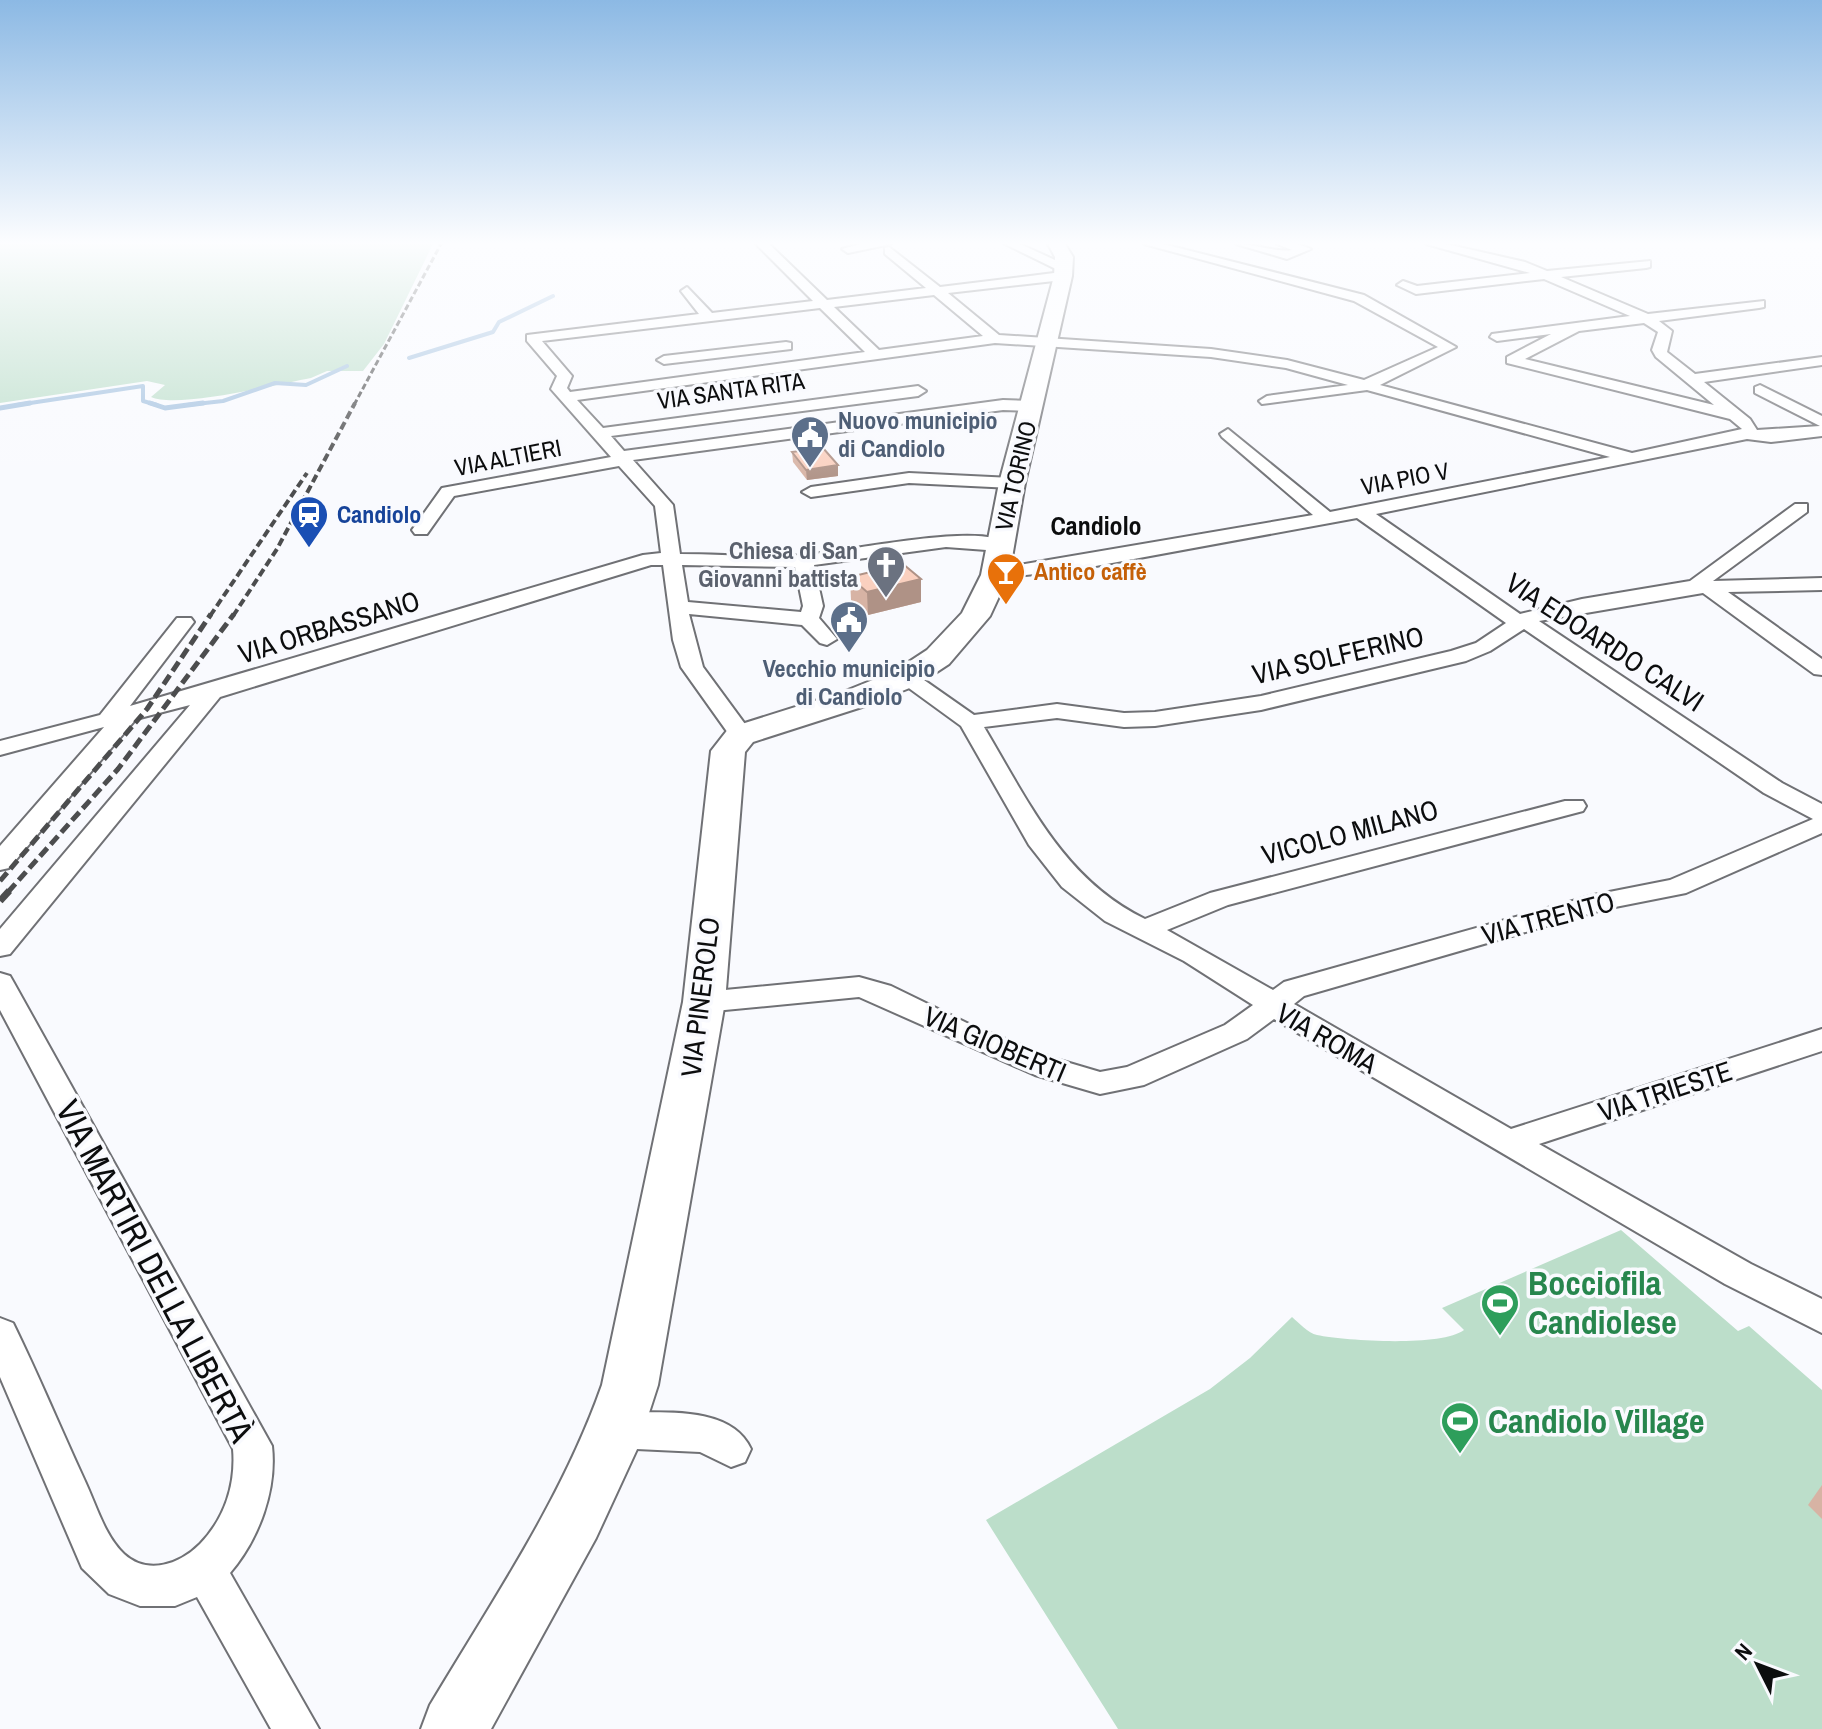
<svg xmlns="http://www.w3.org/2000/svg" width="1822" height="1729" viewBox="0 0 1822 1729" font-family="'Archivo Narrow',sans-serif">
<rect width="100%" height="100%" fill="#f9fafe"/>
<g fill="#bcdeca">
<path d="M 0,244 L 433,244 L 384,344 L 363,371 L 327,371 L 311,378 C 279,384 177,409 151,397 L 165,385 L 147,381 L 0,403 Z"/>
<path d="M 1621,1230 L 1738,1331 L 1749,1326 L 1822,1390 L 1822,1729 L 1118,1729 L 986,1520 L 1210,1389 L 1250,1358 L 1292,1317 C 1299,1323 1308,1333 1317,1335 C 1346,1341 1442,1347 1464,1330 L 1442,1308 Z"/>
</g>
<g fill="none" stroke-linecap="round" stroke-linejoin="round">
<g stroke="#a3c1df" stroke-width="4">
<path d="M 409,358 L 493,332 L 499,322 L 553,296"/>
<path d="M 17,405 L 143,386 L 143,401 L 157,405"/>
<path d="M 187,405 L 223,401 L 275,383 L 306,385 L 347,366"/>
</g>
<g stroke="#a3c1df" stroke-width="5">
<path d="M 150,403 L 165,408 L 203,403"/>
<path d="M 0,408 L 30,403"/>
</g>
<g stroke="#707175" stroke-width="4">
<g id="street">
<path d="M 756,244 L 769,244 L 827,300 L 926,288 L 885,254 L 885,248 L 889,247 L 940,287 L 1062,272 L 1005,244 L 1020,244 L 1068,266 L 1070,269 L 1064,273 L 1069,276 L 1063,280 L 948,293 L 999,335 L 1211,349 L 1287,360 L 1364,380 L 1438,347 L 1354,301 L 1144,244 L 1163,244 L 1364,295 L 1456,347 L 1380,385 L 1632,453 L 1742,429 L 1730,419 L 1507,363 L 1507,357 L 1551,334 L 1497,341 L 1490,337 L 1492,334 L 1630,316 L 1544,279 L 1416,294 L 1397,285 L 1403,281 L 1417,286 L 1530,273 L 1426,244 L 1446,244 L 1525,262 L 1547,271 L 1650,261 L 1650,267 L 1646,268 L 1561,277 L 1648,314 L 1764,301 L 1764,307 L 1759,308 L 1659,321 L 1672,331 L 1667,352 L 1695,374 L 1822,357 L 1822,365 L 1704,382 L 1750,419 L 1757,430 L 1820,426 L 1755,393 L 1755,387 L 1760,385 L 1822,416 L 1822,436 L 1771,442 L 1747,439 L 1376,514 L 1520,614 L 1582,599 L 1690,581 L 1795,504 L 1807,504 L 1807,512 L 1713,581 L 1822,578 L 1822,590 L 1728,592 L 1822,659 L 1822,675 L 1814,674 L 1703,593 L 1539,621 L 1782,783 L 1822,804 L 1822,833 L 1686,893 L 1605,909 L 1304,996 L 1294,1004 L 1511,1129 L 1822,1029 L 1822,1051 L 1539,1144 L 1751,1264 L 1822,1299 L 1822,1333 L 1725,1284 L 1274,1019 L 1247,1039 L 1144,1085 L 1100,1094 L 1035,1075 L 859,997 L 704,1012 L 694,1009 L 689,1002 L 694,995 L 704,992 L 859,977 L 891,986 L 973,1026 L 1056,1059 L 1100,1072 L 1127,1067 L 1225,1025 L 1253,1005 L 1184,961 L 1105,921 L 1062,887 L 1029,845 L 961,726 L 895,678 L 898,673 L 914,673 L 974,715 L 1057,704 L 1124,713 L 1155,712 L 1261,696 L 1451,651 L 1476,643 L 1506,623 L 1357,518 L 1074,570 L 988,579 L 985,575 L 995,569 L 1313,515 L 1222,437 L 1220,434 L 1228,429 L 1330,512 L 1610,457 L 1367,390 L 1262,404 L 1259,401 L 1267,396 L 1348,385 L 1286,368 L 1211,357 L 995,343 L 577,400 L 603,428 L 918,386 L 926,391 L 918,396 L 611,436 L 624,451 L 1003,400 L 1033,401 L 1041,406 L 1033,411 L 1003,410 L 633,460 L 673,505 L 680,554 C 721,554 763,558 804,555 C 841,553 986,520 1009,545 L 1000,551 L 946,547 L 814,565 L 823,606 L 819,618 L 837,639 L 827,645 L 820,643 L 802,625 L 689,614 L 703,667 L 753,735 L 749,740 L 733,740 L 681,667 L 673,640 L 663,565 L 651,565 L 220,697 L 10,954 L 0,956 L 0,929 L 190,705 L 136,719 L 9,868 L 0,870 L 0,846 L 104,727 L 0,755 L 0,741 L 100,715 L 177,618 L 191,618 L 194,622 L 130,706 L 643,555 L 661,553 L 655,506 L 619,466 L 454,496 L 427,534 L 415,534 L 412,530 L 442,488 L 611,457 L 551,389 L 557,376 L 527,341 L 527,335 L 699,314 L 681,291 L 687,287 L 712,313 L 813,301 ZM 934,295 L 983,336 L 879,350 L 834,307 ZM 820,308 L 865,352 L 570,392 L 567,388 L 572,376 L 542,341 ZM 1644,323 L 1658,332 L 1652,350 L 1656,357 L 1714,405 L 1525,359 L 1579,331 ZM 682,565 L 795,567 L 803,606 L 801,612 L 688,602 ZM 1524,629 L 1764,793 L 1813,819 L 1670,880 L 1594,895 L 1284,982 L 1273,990 L 1167,930 L 1228,905 L 1583,811 L 1586,806 L 1583,801 L 1565,801 L 1210,893 L 1145,919 C 1064,880 1028,801 984,727 L 1057,718 L 1124,727 L 1155,726 L 1261,710 L 1466,661 L 1490,651 Z"/>
<path d="M 860,244 L 891,244 L 848,253 L 842,249 Z"/>
<path d="M 1236,244 C 1254,243 1275,253 1292,250 L 1277,244 L 1298,244 L 1311,249 L 1287,259 Z"/>
<path d="M 786,342 L 791,343 L 791,349 L 664,364 L 657,360 L 664,356 Z"/>
<path d="M 909,473 L 1012,478 L 1021,483 L 1012,488 L 909,483 L 811,497 L 802,492 L 811,487 Z"/>
<path d="M 0,973 L 10,976 L 14,983 L 272,1446 C 277,1490 259,1539 230,1573 L 319,1729 L 271,1729 L 197,1597 L 175,1606 L 140,1606 L 109,1594 L 82,1568 L 0,1377 L 0,1318 L 13,1323 C 38,1374 60,1427 84,1479 C 96,1504 104,1535 124,1554 C 148,1576 180,1564 200,1544 C 225,1518 236,1484 233,1449 L 0,1010 Z"/>
<path d="M 615,1412 C 657,1414 730,1403 751,1449 L 745,1462 L 731,1467 L 700,1452 L 615,1448 L 601,1443 L 596,1430 L 601,1417 Z"/>
</g>
</g>
<g stroke="#707175" stroke-width="4">
<path id="secondary" d="M 1048,244 L 1065,244 L 1073,257 L 1072,276 L 1025,483 L 1009,575 L 990,616 L 949,664 L 917,685 L 865,706 L 753,742 L 745,752 L 725,1002 L 658,1385 L 638,1447 L 596,1538 L 491,1729 L 421,1729 L 430,1705 C 492,1601 562,1499 602,1385 L 683,1002 L 711,751 L 729,728 L 843,692 L 895,671 L 927,650 L 962,613 L 981,575 L 999,483 L 1054,276 L 1055,257 Z"/>
</g>
<use href="#street" fill="#fff" fill-rule="evenodd"/>
<use href="#secondary" fill="#fff" fill-rule="evenodd"/>
<path stroke="#4c4d4e" stroke-width="3" stroke-dasharray="6 3" stroke-linecap="butt" d="M 354,405 L 441,244"/>
<g stroke="#4c4d4e" stroke-width="4" stroke-dasharray="8 4" stroke-linecap="butt">
<path d="M 210,616 L 307,473"/>
<path d="M 233,616 L 277,549 L 355,403"/>
</g>
<g stroke="#4c4d4e" stroke-width="5" stroke-dasharray="11 5" stroke-linecap="butt">
<path d="M 0,881 L 147,709 L 211,614"/>
<path d="M 8,892 L 118,769 L 234,614"/>
</g>
<path stroke="#4c4d4e" stroke-width="7" stroke-dasharray="14 7" stroke-linecap="butt" d="M 0,901 L 10,890"/>
</g>
<g fill="#d7b3a4">
<path d="M 792,452 L 838,465 L 838,476 L 807,480 L 793,462 Z"/>
<path d="M 850,577 L 921,602 L 868,615 L 851,600 Z"/>
<path d="M 1822,1485 L 1822,1519 L 1808,1505 Z"/>
</g>
<g fill="#af9286">
<path d="M 838,465 L 838,476 L 807,480 L 806,470 Z"/>
<path d="M 921,579 L 921,602 L 868,615 L 867,592 Z"/>
</g>
<g fill="#fad0bf" stroke="#af9286" stroke-width="2">
<path d="M 823,448 L 838,465 L 806,470 L 792,452 Z"/>
<path d="M 903,564 L 921,579 L 867,592 L 850,577 Z"/>
</g>
<linearGradient id="sky" x2="0" y2="1"><stop stop-color="#8cb9e4"/><stop offset="0.5" stop-color="#fcfdff"/><stop offset="1" stop-color="#fcfdff" stop-opacity="0"/></linearGradient>
<rect width="1822" height="486" fill="url(#sky)"/>
<defs>
<g id="civic-pin" transform="scale(2)"><path d="M0 17L-7.5 6A9.5 9.5 0 1 1 7.5 6Z" fill="#5c6f8a" stroke="#f9fafe"/><path d="M-.6-6.5H3V-4.5H.6V-3L4-1V1h2V6H-6V1h2V-1L-.6-3ZM-1.2 2.5V6h2.4V2.5Z" fill="#fff"/></g>
<g id="station-pin" transform="scale(2)"><path d="M0 17L-7.5 6A9.5 9.5 0 1 1 7.5 6Z" fill="#1a4fb4" stroke="#f9fafe"/><path d="M-3-6H3Q5-6 5-4V2Q5 4 3 4L4.5 6H3L1.5 4h-3L-3 6H-4.5L-3 4Q-5 4-5 2V-4Q-5-6-3-6ZM-3.5-4v3h7v-3ZM-3.5 1v1.5H-2V1ZM2 1v1.5H3.5V1Z" fill="#fff"/></g>
<g id="church-pin" transform="scale(2)"><path d="M0 17L-7.5 6A9.5 9.5 0 1 1 7.5 6Z" fill="#6b7280" stroke="#f9fafe"/><path d="M-1.2-6h2.4v3.5h3.3v2.4h-3.3V6h-2.4V-.1h-3.3v-2.4h3.3Z" fill="#fff"/></g>
<g id="bar-pin" transform="scale(2)"><path d="M0 17L-7.5 6A9.5 9.5 0 1 1 7.5 6Z" fill="#e8710a" stroke="#f9fafe"/><path d="M-6-5H6L.8 .8V4.5H3.5V6h-7V4.5H-.8V.8Z" fill="#fff"/></g>
<g id="stadium-pin" transform="scale(2)"><path d="M0 17L-7.5 6A9.5 9.5 0 1 1 7.5 6Z" fill="#2e9e5b" stroke="#f9fafe"/><path d="M0-5a6.5 5 0 1 0 0 10a6.5 5 0 1 0 0-10ZM-3.5-1.8h7v3.6h-7Z" fill="#fff"/></g>
</defs>
<g fill-rule="evenodd">
<use href="#civic-pin" x="810" y="435"/>
<use href="#station-pin" x="309" y="515"/>
<use href="#church-pin" x="886" y="565"/>
<use href="#bar-pin" x="1006" y="572"/>
<use href="#civic-pin" x="849" y="620"/>
<use href="#stadium-pin" x="1500" y="1303"/>
<use href="#stadium-pin" x="1460" y="1421"/>
</g>
<g text-anchor="middle" stroke-width="7" stroke-linejoin="round" paint-order="stroke">
<g font-size="24" fill="#0c0d0e" stroke="#f9fafe">
<text transform="translate(731 391) rotate(-8)" y="8">VIA SANTA RITA</text>
<text transform="translate(508 458) rotate(-11)" y="8">VIA ALTIERI</text>
<text transform="translate(1016 476) rotate(-77)" y="8">VIA TORINO</text>
<text transform="translate(1405 479) rotate(-11)" y="8">VIA PIO V</text>
</g>
<g font-size="24" font-weight="bold" fill="#4e5e75" stroke="#f9fafe" text-anchor="start">
<text x="838" y="429">Nuovo municipio<tspan x="838" dy="28">di Candiolo</tspan></text>
<text x="849" y="677" text-anchor="middle">Vecchio municipio<tspan x="849" dy="28">di Candiolo</tspan></text>
</g>
<g font-size="24" font-weight="bold" fill="#164399" stroke="#f9fafe" text-anchor="start">
<text x="337" y="523">Candiolo</text>
</g>
<g font-size="24" font-weight="bold" fill="#5b616d" stroke="#f9fafe" text-anchor="end">
<text x="858" y="559">Chiesa di San<tspan x="858" dy="28">Giovanni battista</tspan></text>
</g>
<g font-size="24" font-weight="bold" fill="#c56008" stroke="#f9fafe" text-anchor="start">
<text x="1034" y="580">Antico caffè</text>
</g>
<g font-size="26" font-weight="bold" fill="#0c0d0e" stroke="#f9fafe">
<text x="1096" y="535">Candiolo</text>
</g>
<g font-size="28" fill="#0c0d0e" stroke="#f9fafe">
<text transform="translate(329 627) rotate(-17)" y="10">VIA ORBASSANO</text>
<text transform="translate(1605 642) rotate(33)" y="10">VIA EDOARDO CALVI</text>
<text transform="translate(1338 655) rotate(-13)" y="10">VIA SOLFERINO</text>
<text transform="translate(1350 832) rotate(-15)" y="10">VICOLO MILANO</text>
<text transform="translate(1548 918) rotate(-15)" y="10">VIA TRENTO</text>
<text transform="translate(700 997) rotate(-83)" y="10">VIA PINEROLO</text>
<text transform="translate(1327 1038) rotate(30)" y="10">VIA ROMA</text>
<text transform="translate(995 1044) rotate(23)" y="10">VIA GIOBERTI</text>
<text transform="translate(1665 1091) rotate(-18)" y="10">VIA TRIESTE</text>
</g>
<g font-size="34" fill="#0c0d0e" stroke="#f9fafe">
<text transform="translate(155 1271) rotate(62)" y="12">VIA MARTIRI DELLA LIBERTÀ</text>
</g>
<g font-size="34" font-weight="bold" fill="#27864d" stroke="#f9fafe" text-anchor="start">
<text x="1528" y="1295">Bocciofila<tspan x="1528" dy="39">Candiolese</tspan></text>
<text x="1488" y="1433">Candiolo Village</text>
</g>
</g>
<g transform="translate(1758 1665) rotate(312)" stroke="#f9fafe" stroke-width="6" paint-order="stroke">
<path d="M0-6L14 30L0 20L-14 30Z" fill="#0c0d0e"/>
<text y="-12" font-size="22" font-weight="bold" text-anchor="middle" fill="#0c0d0e">N</text>
</g>
</svg>
